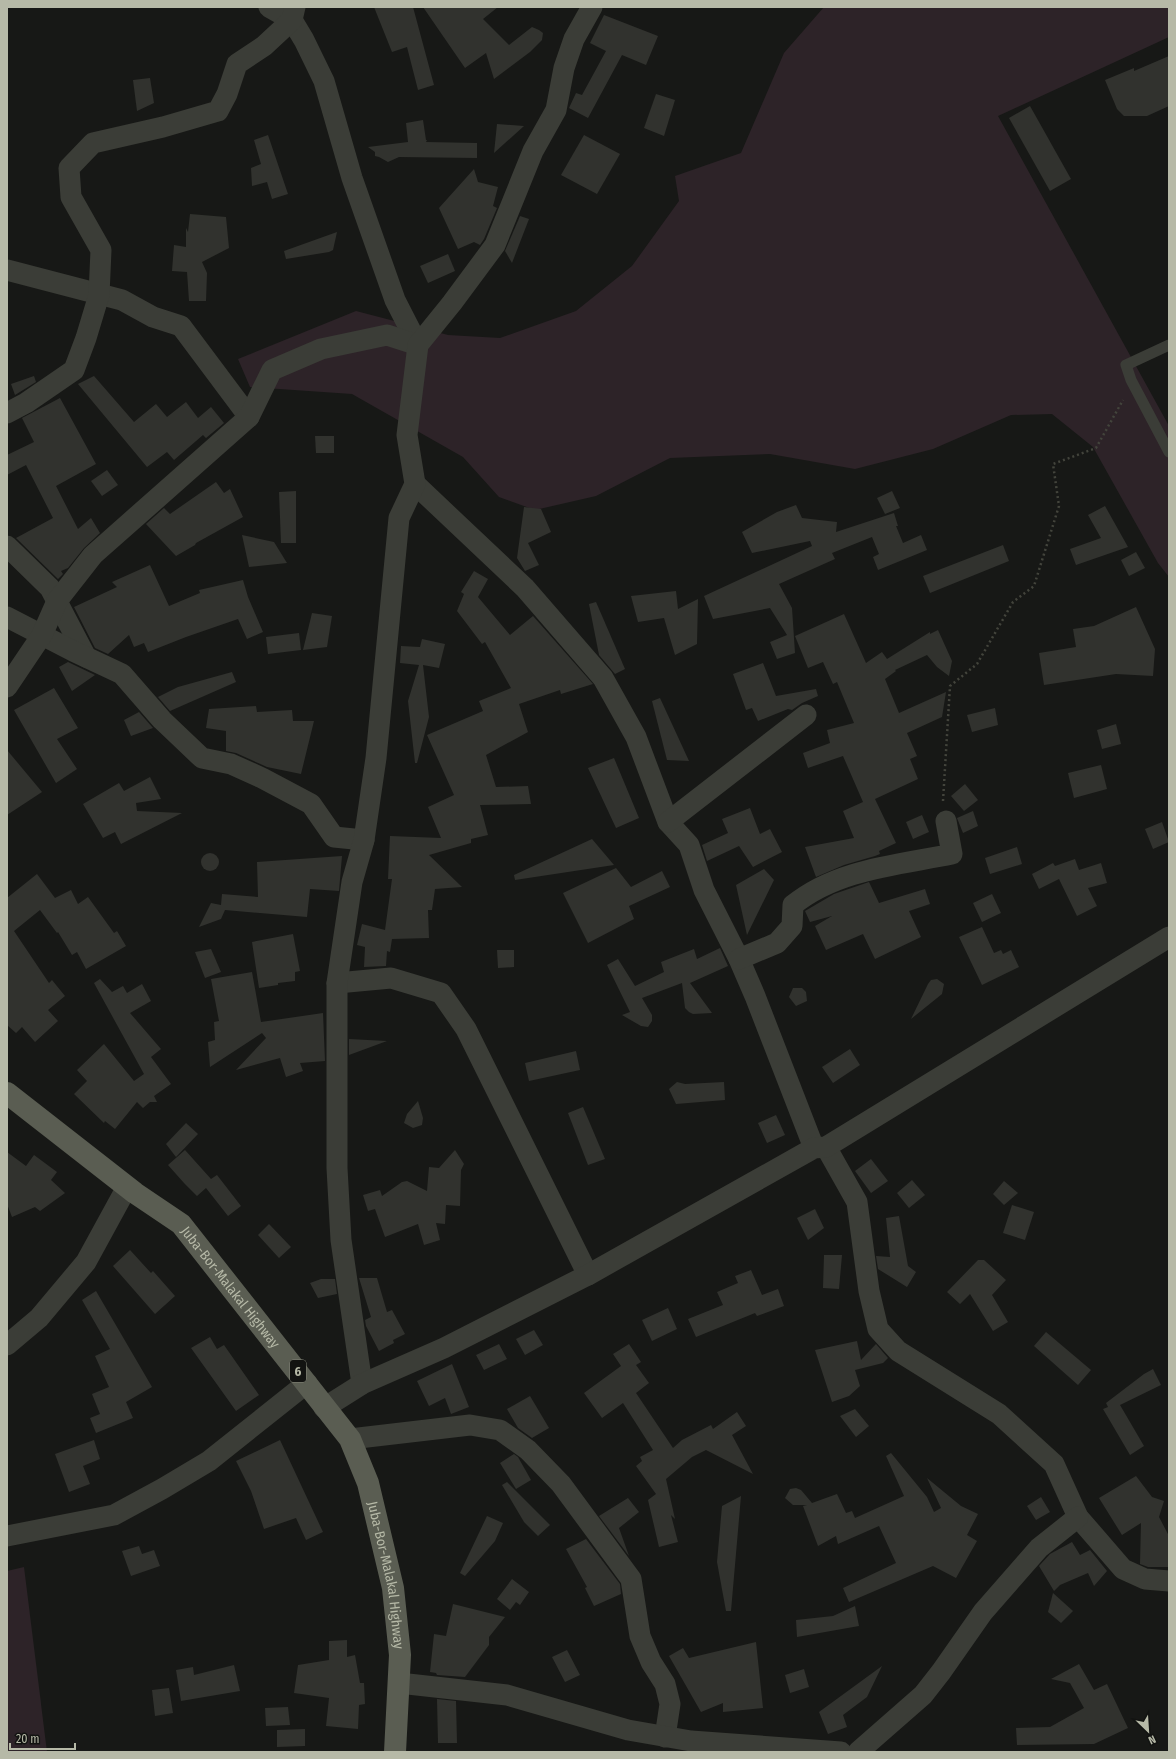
<svg xmlns="http://www.w3.org/2000/svg" width="1176" height="1759" viewBox="0 0 1176 1759" font-family="'Fira Sans Condensed',sans-serif">
<rect width="100%" height="100%" fill="#171816"/>
<g fill="#2d2328">
<path d="M 824,7 L 1169,7 L 1169,37 L 998,116 L 1169,426 L 1169,577 L 1158,563 L 1093,447 L 1052,414 L 1011,415 L 933,449 L 855,469 L 770,454 L 670,458 L 596,496 L 535,510 L 499,497 L 463,457 L 352,394 L 250,387 L 238,359 L 356,311 L 448,335 L 500,338 L 576,311 L 632,266 L 679,201 L 675,176 L 741,153 L 784,53 Z"/>
<path d="M 24,1567 L 47,1752 L 7,1752 L 7,1571 Z"/>
</g>
<g fill="#31322e">
<path d="M 374,7 L 413,7 L 434,85 L 418,90 L 407,47 L 392,52 Z"/>
<path d="M 423,7 L 498,7 L 483,19 L 509,45 L 532,27 L 539,30 L 543,33 L 542,40 L 530,52 L 494,79 L 486,53 L 465,68 Z"/>
<path d="M 604,15 L 658,36 L 646,65 L 622,55 L 588,118 L 569,108 L 576,93 L 582,95 L 606,51 L 590,43 Z"/>
<path d="M 1169,56 L 1169,106 L 1147,116 L 1124,116 L 1117,109 L 1105,80 L 1134,68 L 1134,71 Z"/>
<path d="M 150,78 L 154,103 L 137,111 L 133,80 Z"/>
<path d="M 656,94 L 675,100 L 664,136 L 644,128 Z"/>
<path d="M 1030,106 L 1071,179 L 1050,191 L 1009,118 Z"/>
<path d="M 423,120 L 426,140 L 427,140 L 426,142 L 477,143 L 477,158 L 399,157 L 388,162 L 379,157 L 375,156 L 375,152 L 368,147 L 408,142 L 406,123 Z"/>
<path d="M 497,124 L 524,126 L 494,153 Z"/>
<path d="M 268,135 L 288,194 L 272,199 L 267,182 L 252,186 L 251,168 L 261,164 L 254,140 Z"/>
<path d="M 584,135 L 620,154 L 597,194 L 561,175 Z"/>
<path d="M 474,169 L 478,182 L 498,187 L 493,206 L 497,208 L 484,239 L 480,245 L 474,242 L 458,249 L 439,208 Z"/>
<path d="M 190,214 L 226,217 L 229,248 L 202,262 L 207,273 L 206,301 L 189,301 L 187,272 L 172,271 L 174,245 L 186,247 L 186,228 L 188,232 Z"/>
<path d="M 520,216 L 529,219 L 512,263 L 505,251 Z"/>
<path d="M 337,232 L 333,250 L 329,252 L 286,259 L 284,251 Z"/>
<path d="M 448,254 L 455,271 L 428,283 L 420,266 Z"/>
<path d="M 34,376 L 36,382 L 15,395 L 11,384 Z"/>
<path d="M 94,376 L 134,422 L 156,404 L 167,417 L 186,402 L 198,418 L 211,407 L 224,423 L 206,438 L 203,435 L 174,460 L 167,452 L 147,467 L 78,384 Z"/>
<path d="M 60,398 L 96,464 L 56,486 L 78,529 L 91,518 L 100,533 L 84,548 L 68,568 L 61,571 L 63,574 L 58,579 L 16,538 L 53,518 L 26,465 L 7,475 L 7,455 L 34,442 L 22,418 Z"/>
<path d="M 315,436 L 334,436 L 334,453 L 316,453 Z"/>
<path d="M 107,470 L 118,485 L 102,496 L 91,481 Z"/>
<path d="M 216,482 L 224,493 L 230,489 L 243,517 L 196,543 L 195,545 L 176,556 L 146,524 L 164,508 L 170,514 Z"/>
<path d="M 296,491 L 296,543 L 281,543 L 279,492 Z"/>
<path d="M 892,491 L 900,508 L 885,514 L 877,498 Z"/>
<path d="M 796,505 L 802,518 L 837,522 L 836,532 L 894,513 L 898,526 L 896,526 L 903,543 L 921,535 L 927,550 L 878,570 L 873,557 L 879,554 L 872,537 L 832,553 L 835,559 L 779,584 L 792,608 L 795,653 L 777,659 L 770,642 L 787,635 L 770,608 L 713,619 L 704,596 L 812,546 L 810,541 L 752,553 L 742,532 L 777,512 Z"/>
<path d="M 1105,506 L 1128,547 L 1076,565 L 1070,549 L 1101,538 L 1088,515 Z"/>
<path d="M 524,507 L 541,509 L 551,532 L 528,543 L 539,565 L 525,571 L 517,558 Z"/>
<path d="M 242,535 L 274,542 L 287,563 L 249,567 Z"/>
<path d="M 1003,545 L 1009,561 L 930,593 L 923,576 Z"/>
<path d="M 1136,552 L 1145,568 L 1129,576 L 1121,560 Z"/>
<path d="M 150,565 L 169,606 L 200,593 L 199,590 L 243,580 L 248,597 L 263,632 L 247,639 L 238,619 L 186,637 L 148,652 L 144,643 L 134,647 L 129,635 L 108,654 L 95,648 L 74,607 L 117,587 L 112,582 Z"/>
<path d="M 474,571 L 488,579 L 478,597 L 510,635 L 533,616 L 593,684 L 561,694 L 560,690 L 519,704 L 528,732 L 486,755 L 496,787 L 528,786 L 531,804 L 480,805 L 488,835 L 471,839 L 471,843 L 429,855 L 462,887 L 435,889 L 432,910 L 428,910 L 429,938 L 392,939 L 390,952 L 387,951 L 386,966 L 364,967 L 365,947 L 357,945 L 362,924 L 385,930 L 392,879 L 388,879 L 390,836 L 441,838 L 428,807 L 454,795 L 427,735 L 483,711 L 479,701 L 511,688 L 485,642 L 482,644 L 457,611 L 464,594 L 461,592 Z"/>
<path d="M 676,591 L 678,609 L 698,599 L 697,644 L 675,655 L 664,618 L 638,622 L 631,596 Z"/>
<path d="M 596,602 L 625,669 L 615,674 L 599,655 L 589,604 Z"/>
<path d="M 1136,607 L 1155,649 L 1153,676 L 1116,674 L 1044,685 L 1039,653 L 1076,647 L 1073,629 L 1094,626 Z"/>
<path d="M 312,613 L 332,616 L 327,647 L 303,650 Z"/>
<path d="M 844,614 L 866,663 L 882,652 L 887,659 L 930,632 L 930,634 L 938,630 L 952,661 L 949,676 L 937,667 L 927,655 L 895,670 L 896,671 L 885,679 L 899,713 L 946,692 L 942,717 L 907,733 L 917,756 L 910,759 L 918,779 L 875,799 L 896,843 L 879,851 L 880,854 L 875,856 L 844,865 L 816,877 L 805,847 L 854,838 L 843,811 L 863,802 L 843,756 L 808,768 L 803,753 L 830,743 L 827,730 L 854,723 L 837,682 L 833,684 L 823,662 L 808,668 L 795,636 Z"/>
<path d="M 299,633 L 301,650 L 268,654 L 266,637 Z"/>
<path d="M 422,639 L 445,644 L 439,668 L 423,665 L 429,717 L 417,763 L 415,763 L 408,701 L 419,665 L 400,663 L 401,646 L 420,647 Z"/>
<path d="M 68,662 L 95,675 L 72,691 L 59,667 Z"/>
<path d="M 763,663 L 776,696 L 816,689 L 818,696 L 802,703 L 792,710 L 788,709 L 758,721 L 752,708 L 746,710 L 733,674 Z"/>
<path d="M 232,672 L 236,682 L 170,711 L 158,697 L 178,687 Z"/>
<path d="M 54,688 L 78,728 L 57,739 L 77,769 L 56,783 L 14,710 Z"/>
<path d="M 660,698 L 689,761 L 667,760 L 652,701 Z"/>
<path d="M 256,706 L 257,712 L 292,710 L 293,721 L 314,721 L 301,774 L 267,767 L 236,753 L 226,751 L 226,731 L 206,728 L 209,709 Z"/>
<path d="M 995,708 L 998,725 L 972,732 L 967,715 Z"/>
<path d="M 139,712 L 153,728 L 131,736 L 124,720 Z"/>
<path d="M 1116,724 L 1121,744 L 1102,749 L 1097,730 Z"/>
<path d="M 7,750 L 42,792 L 7,815 Z"/>
<path d="M 614,758 L 639,818 L 616,828 L 588,768 Z"/>
<path d="M 1101,765 L 1107,789 L 1074,798 L 1068,773 Z"/>
<path d="M 150,777 L 161,799 L 136,803 L 137,811 L 182,813 L 121,844 L 115,832 L 103,838 L 83,804 L 119,783 L 124,791 Z"/>
<path d="M 965,784 L 978,800 L 964,811 L 951,796 Z"/>
<path d="M 750,808 L 760,834 L 770,829 L 782,852 L 753,867 L 739,846 L 707,861 L 702,845 L 728,833 L 722,819 Z"/>
<path d="M 973,811 L 978,826 L 963,833 L 957,818 Z"/>
<path d="M 922,815 L 929,832 L 913,839 L 906,822 Z"/>
<path d="M 1162,822 L 1169,842 L 1153,849 L 1145,829 Z"/>
<path d="M 592,839 L 614,865 L 515,880 L 514,875 Z"/>
<path d="M 1017,847 L 1022,864 L 990,874 L 985,858 Z"/>
<circle cx="210" cy="862" r="9"/>
<path d="M 342,856 L 339,891 L 310,889 L 307,917 L 225,910 L 221,919 L 199,927 L 211,903 L 221,905 L 222,894 L 258,897 L 257,862 Z"/>
<path d="M 1075,859 L 1079,870 L 1101,863 L 1107,883 L 1088,888 L 1097,906 L 1077,916 L 1059,879 L 1039,889 L 1032,874 L 1053,863 L 1055,866 Z"/>
<path d="M 616,868 L 631,887 L 662,871 L 670,887 L 629,906 L 634,919 L 588,943 L 563,893 Z"/>
<path d="M 764,869 L 774,880 L 747,935 L 736,885 Z"/>
<path d="M 37,874 L 55,898 L 71,890 L 78,904 L 88,897 L 114,933 L 117,931 L 126,946 L 86,969 L 77,952 L 72,955 L 58,932 L 57,933 L 40,910 L 14,931 L 49,983 L 52,980 L 65,996 L 48,1010 L 58,1021 L 35,1042 L 22,1027 L 16,1033 L 7,1025 L 7,898 Z"/>
<path d="M 869,882 L 879,903 L 925,889 L 930,904 L 909,911 L 921,937 L 875,959 L 863,934 L 826,950 L 815,926 L 832,916 L 810,922 L 805,911 L 834,894 Z"/>
<path d="M 992,894 L 1001,913 L 982,922 L 973,903 Z"/>
<path d="M 982,927 L 994,953 L 1001,950 L 1003,954 L 1011,950 L 1019,967 L 982,985 L 959,937 Z"/>
<path d="M 293,934 L 300,971 L 295,972 L 295,981 L 278,983 L 278,985 L 259,988 L 252,942 Z"/>
<path d="M 720,948 L 728,966 L 690,983 L 712,1013 L 693,1014 L 689,1012 L 685,1008 L 682,983 L 642,998 L 652,1015 L 652,1021 L 648,1027 L 641,1026 L 622,1015 L 630,1012 L 607,965 L 618,959 L 635,986 L 664,972 L 661,962 L 694,949 L 697,959 Z"/>
<path d="M 211,949 L 221,972 L 205,978 L 195,952 Z"/>
<path d="M 497,950 L 514,950 L 514,967 L 498,968 Z"/>
<path d="M 252,972 L 261,1022 L 323,1013 L 325,1061 L 300,1063 L 303,1071 L 286,1077 L 280,1058 L 236,1070 L 266,1038 L 262,1033 L 210,1067 L 208,1042 L 215,1040 L 214,1022 L 219,1021 L 211,979 Z"/>
<path d="M 100,979 L 112,992 L 123,986 L 127,993 L 142,984 L 151,1001 L 130,1013 L 161,1049 L 151,1057 L 171,1084 L 154,1096 L 157,1102 L 150,1102 L 143,1108 L 137,1102 L 115,1129 L 105,1121 L 104,1123 L 74,1094 L 87,1081 L 77,1070 L 104,1044 L 134,1081 L 144,1074 L 94,983 Z"/>
<path d="M 937,979 L 944,984 L 942,994 L 911,1019 L 928,984 L 931,980 Z"/>
<path d="M 793,988 L 802,988 L 806,992 L 807,1001 L 796,1006 L 789,997 Z"/>
<path d="M 349,1039 L 387,1041 L 349,1055 Z"/>
<path d="M 850,1049 L 860,1065 L 833,1083 L 822,1067 Z"/>
<path d="M 576,1051 L 580,1070 L 529,1081 L 525,1063 Z"/>
<path d="M 677,1082 L 685,1084 L 724,1082 L 725,1100 L 676,1104 L 669,1089 Z"/>
<path d="M 418,1101 L 423,1118 L 422,1125 L 413,1128 L 404,1123 L 407,1114 Z"/>
<path d="M 583,1107 L 605,1159 L 588,1165 L 568,1113 Z"/>
<path d="M 776,1115 L 785,1135 L 767,1143 L 758,1123 Z"/>
<path d="M 186,1123 L 198,1134 L 176,1157 L 166,1144 Z"/>
<path d="M 185,1150 L 211,1179 L 217,1175 L 241,1206 L 228,1216 L 206,1188 L 197,1196 L 184,1183 L 168,1165 Z"/>
<path d="M 455,1150 L 464,1164 L 461,1170 L 460,1206 L 446,1205 L 445,1224 L 436,1223 L 440,1240 L 424,1245 L 418,1224 L 385,1237 L 375,1209 L 368,1211 L 363,1195 L 380,1190 L 382,1196 L 402,1182 L 407,1181 L 427,1191 L 429,1167 L 439,1168 Z"/>
<path d="M 7,1152 L 26,1166 L 34,1155 L 57,1172 L 51,1180 L 65,1193 L 40,1211 L 35,1207 L 12,1217 L 7,1204 Z"/>
<path d="M 871,1159 L 888,1181 L 871,1193 L 855,1171 Z"/>
<path d="M 912,1180 L 925,1195 L 909,1208 L 897,1193 Z"/>
<path d="M 1004,1181 L 1018,1193 L 1004,1205 L 993,1194 Z"/>
<path d="M 1012,1205 L 1034,1212 L 1025,1240 L 1003,1233 Z"/>
<path d="M 815,1209 L 824,1228 L 808,1240 L 797,1218 Z"/>
<path d="M 899,1216 L 908,1266 L 916,1272 L 907,1287 L 878,1269 L 876,1256 L 890,1257 L 886,1218 Z"/>
<path d="M 269,1224 L 291,1247 L 279,1258 L 258,1235 Z"/>
<path d="M 130,1250 L 151,1273 L 153,1271 L 175,1296 L 155,1314 L 113,1266 Z"/>
<path d="M 824,1255 L 842,1255 L 839,1289 L 823,1288 Z"/>
<path d="M 978,1260 L 984,1260 L 1006,1280 L 992,1295 L 1008,1322 L 993,1331 L 970,1294 L 960,1304 L 947,1292 Z"/>
<path d="M 751,1270 L 762,1295 L 778,1289 L 784,1306 L 757,1316 L 755,1313 L 696,1337 L 688,1319 L 723,1305 L 717,1292 L 738,1283 L 735,1276 Z"/>
<path d="M 359,1278 L 377,1278 L 387,1312 L 392,1310 L 405,1334 L 393,1340 L 394,1343 L 379,1351 L 366,1326 L 365,1320 L 371,1317 Z"/>
<path d="M 321,1279 L 335,1279 L 337,1294 L 318,1298 L 310,1283 Z"/>
<path d="M 96,1291 L 152,1387 L 126,1402 L 133,1418 L 96,1433 L 90,1418 L 100,1414 L 92,1394 L 109,1387 L 95,1356 L 110,1349 L 82,1300 Z"/>
<path d="M 668,1308 L 677,1329 L 652,1341 L 642,1320 Z"/>
<path d="M 534,1330 L 543,1345 L 525,1355 L 516,1339 Z"/>
<path d="M 1046,1332 L 1091,1370 L 1078,1385 L 1034,1346 Z"/>
<path d="M 210,1337 L 217,1349 L 224,1345 L 259,1395 L 236,1411 L 191,1348 Z"/>
<path d="M 857,1341 L 861,1360 L 876,1344 L 888,1358 L 883,1363 L 855,1370 L 860,1386 L 849,1396 L 832,1402 L 815,1350 Z"/>
<path d="M 499,1344 L 507,1359 L 484,1370 L 476,1355 Z"/>
<path d="M 629,1344 L 641,1362 L 636,1365 L 649,1383 L 636,1393 L 673,1448 L 682,1440 L 711,1425 L 713,1429 L 737,1412 L 746,1426 L 732,1435 L 753,1474 L 706,1450 L 692,1457 L 666,1479 L 675,1519 L 671,1515 L 678,1542 L 659,1547 L 648,1500 L 656,1494 L 636,1466 L 642,1461 L 640,1457 L 653,1450 L 623,1403 L 602,1418 L 584,1393 L 621,1366 L 613,1354 Z"/>
<path d="M 452,1364 L 469,1407 L 451,1414 L 445,1398 L 429,1406 L 417,1381 Z"/>
<path d="M 1153,1369 L 1161,1385 L 1120,1405 L 1144,1446 L 1130,1455 L 1103,1409 L 1108,1407 L 1106,1403 L 1144,1374 Z"/>
<path d="M 530,1396 L 549,1428 L 532,1438 L 518,1428 L 507,1409 Z"/>
<path d="M 855,1409 L 869,1426 L 856,1437 L 840,1416 Z"/>
<path d="M 94,1440 L 100,1459 L 83,1466 L 90,1484 L 69,1492 L 55,1454 Z"/>
<path d="M 280,1440 L 323,1532 L 306,1540 L 296,1518 L 264,1529 L 251,1491 L 236,1461 Z"/>
<path d="M 891,1453 L 927,1497 L 934,1512 L 941,1508 L 927,1478 L 961,1506 L 978,1514 L 967,1535 L 977,1541 L 956,1578 L 933,1566 L 849,1602 L 843,1588 L 896,1563 L 879,1526 L 838,1544 L 836,1536 L 818,1546 L 803,1506 L 807,1505 L 793,1505 L 785,1498 L 790,1489 L 796,1488 L 801,1490 L 812,1503 L 837,1494 L 846,1513 L 852,1511 L 855,1518 L 904,1496 L 886,1456 Z"/>
<path d="M 514,1454 L 518,1457 L 531,1480 L 516,1489 L 500,1463 Z"/>
<path d="M 1136,1476 L 1152,1497 L 1164,1501 L 1159,1517 L 1169,1536 L 1169,1567 L 1148,1567 L 1140,1564 L 1141,1523 L 1122,1535 L 1099,1498 Z"/>
<path d="M 507,1482 L 550,1525 L 538,1536 L 524,1522 L 502,1485 Z"/>
<path d="M 741,1496 L 731,1611 L 726,1611 L 717,1562 L 722,1506 Z"/>
<path d="M 1041,1497 L 1050,1512 L 1036,1520 L 1027,1506 Z"/>
<path d="M 628,1498 L 639,1512 L 619,1528 L 629,1556 L 599,1516 Z"/>
<path d="M 487,1516 L 503,1523 L 495,1541 L 465,1576 L 460,1573 Z"/>
<path d="M 586,1539 L 620,1584 L 621,1594 L 594,1606 L 585,1588 L 587,1587 L 566,1549 Z"/>
<path d="M 1072,1542 L 1080,1555 L 1090,1550 L 1107,1571 L 1094,1586 L 1088,1573 L 1060,1585 L 1054,1591 L 1039,1566 L 1050,1554 Z"/>
<path d="M 139,1546 L 142,1554 L 154,1550 L 160,1566 L 131,1576 L 122,1551 Z"/>
<path d="M 512,1579 L 529,1592 L 520,1605 L 516,1602 L 510,1610 L 497,1599 Z"/>
<path d="M 1053,1593 L 1073,1611 L 1061,1623 L 1048,1612 Z"/>
<path d="M 453,1604 L 505,1617 L 489,1637 L 489,1645 L 465,1677 L 437,1675 L 436,1673 L 430,1672 L 434,1634 L 446,1636 Z"/>
<path d="M 855,1606 L 859,1626 L 797,1637 L 796,1620 L 833,1616 Z"/>
<path d="M 347,1640 L 347,1657 L 355,1655 L 360,1683 L 364,1683 L 365,1704 L 359,1705 L 358,1729 L 326,1726 L 329,1698 L 294,1693 L 298,1665 L 329,1660 L 329,1641 Z"/>
<path d="M 756,1642 L 763,1708 L 723,1712 L 723,1703 L 701,1712 L 669,1656 L 683,1648 L 689,1658 Z"/>
<path d="M 567,1650 L 580,1675 L 565,1682 L 552,1657 Z"/>
<path d="M 1079,1664 L 1094,1690 L 1107,1684 L 1128,1728 L 1094,1744 L 1017,1745 L 1016,1728 L 1050,1727 L 1084,1708 L 1070,1683 L 1051,1679 Z"/>
<path d="M 234,1665 L 240,1691 L 181,1701 L 176,1670 L 193,1667 L 194,1675 Z"/>
<path d="M 882,1666 L 867,1697 L 843,1715 L 847,1727 L 828,1734 L 819,1712 Z"/>
<path d="M 804,1669 L 809,1687 L 790,1693 L 785,1675 Z"/>
<path d="M 169,1688 L 173,1713 L 155,1716 L 152,1690 Z"/>
<path d="M 437,1699 L 456,1701 L 457,1743 L 438,1743 Z"/>
<path d="M 288,1707 L 290,1725 L 266,1726 L 265,1708 Z"/>
<path d="M 305,1729 L 305,1746 L 277,1747 L 277,1730 Z"/>
</g>
<g fill="none" stroke-linecap="round" stroke-linejoin="round">
<path stroke="#43443c" stroke-width="2.5" stroke-dasharray="2 3" stroke-linecap="butt" d="M 943,801 L 950,686 L 977,664 L 1013,602 L 1034,586 L 1059,506 L 1053,464 L 1096,448 L 1123,400"/>
<path stroke="#3b3d37" stroke-width="11" d="M 1169,345 L 1126,365 L 1131,380 L 1169,452"/>
<g stroke="#3b3d37" stroke-width="21">
<path d="M 269,7 L 292,20 L 304,40 L 324,81 L 352,178 L 395,300 L 418,345"/>
<path d="M 7,270 L 122,300 L 153,317 L 181,326 L 249,417"/>
<path d="M 7,413 L 26,403 L 74,370 L 86,338 L 99,295 L 101,250 L 71,197 L 69,168 L 93,143 L 163,127 L 218,111 L 227,94 L 237,64 L 264,46 L 292,20 L 295,7"/>
<path d="M 415,484 L 525,588 L 603,678 L 636,737 L 668,822 L 689,845 L 704,890 L 739,959 L 755,996 L 814,1148"/>
<path d="M 7,546 L 50,588 L 86,657"/>
<path d="M 7,617 L 73,651 L 122,674 L 162,720 L 202,758 L 231,764 L 262,778 L 311,804 L 334,837 L 364,840"/>
<path d="M 7,687 L 42,635 L 57,601 L 93,555 L 249,417 L 272,370 L 321,349 L 387,335 L 418,345"/>
<path d="M 668,822 L 806,715"/>
<path d="M 739,959 L 777,943 L 792,926 L 793,905 C 837,869 898,865 952,854 L 946,821"/>
<path d="M 337,983 L 391,978 L 441,993 L 466,1029 L 588,1275"/>
<path d="M 826,1147 L 857,1202 L 869,1291 L 878,1329 L 898,1351 L 999,1414 L 1054,1464 L 1078,1517 L 1123,1569 L 1145,1579 L 1169,1581"/>
<path d="M 7,1345 L 39,1318 L 86,1262 L 127,1187"/>
<path d="M 362,1384 L 341,1240 L 337,1168 L 337,983 L 352,882 L 364,840 L 376,758 L 399,518 L 415,484 L 407,435 L 418,345 L 452,303 L 495,245 L 533,151 L 556,110 L 564,68 L 574,39 L 592,7"/>
<path d="M 324,1408 L 362,1384 L 444,1348 L 588,1275 L 814,1148 L 826,1147 L 1169,937"/>
<path d="M 350,1439 L 470,1425 L 500,1430 L 528,1450 L 561,1484 L 631,1579 L 640,1636 L 651,1662 L 665,1684 L 670,1704 L 665,1737"/>
<path d="M 7,1536 L 114,1515 L 162,1489 L 209,1461 L 307,1383"/>
<path d="M 399,1683 L 507,1695 L 628,1730 L 691,1741 L 841,1752"/>
<path d="M 858,1752 L 923,1695 L 941,1672 L 983,1612 L 1039,1548 L 1078,1517"/>
</g>
<path stroke="#5a5d52" stroke-width="22" id="s1" d="M 7,1093 L 135,1193 L 181,1224 L 350,1439 L 368,1483 L 393,1588 L 400,1655 L 395,1752"/>
</g>
<g text-anchor="middle" stroke-width="4" stroke-linejoin="round" paint-order="stroke">
<rect fill="#121311" stroke="#85877a" stroke-width="1" x="290" y="1360" width="16" height="22" rx="3"/>
<g font-size="13" font-weight="bold" fill="#b6b9a7">
<text x="298" y="1376">6</text>
</g>
<g font-size="14" fill="#b6b9a7" stroke="#121311">
<text dy="5" stroke="none"><textPath href="#s1" startOffset="298">Juba-Bor-Malakal Highway</textPath></text>
<text dy="5" stroke="none"><textPath href="#s1" startOffset="633">Juba-Bor-Malakal Highway</textPath></text>
</g>
</g>
<rect width="1176" height="1759" fill="none" stroke="#b6b9a7" stroke-width="16"/>
<g transform="translate(1148 1731) rotate(155)" stroke="#121311" stroke-width="3" paint-order="stroke">
<path d="M0-3L7 15L0 10L-7 15Z" fill="#b6b9a7"/>
<text y="-6" font-size="11" font-weight="bold" text-anchor="middle" fill="#b6b9a7">N</text>
</g>
<path d="M10 1743v6h65v-6" fill="none" stroke="#b6b9a7" stroke-width="2"/>
<text x="16" y="1743" font-size="12" fill="#b6b9a7" stroke="#121311" stroke-width="3" paint-order="stroke">20 m</text>
</svg>
